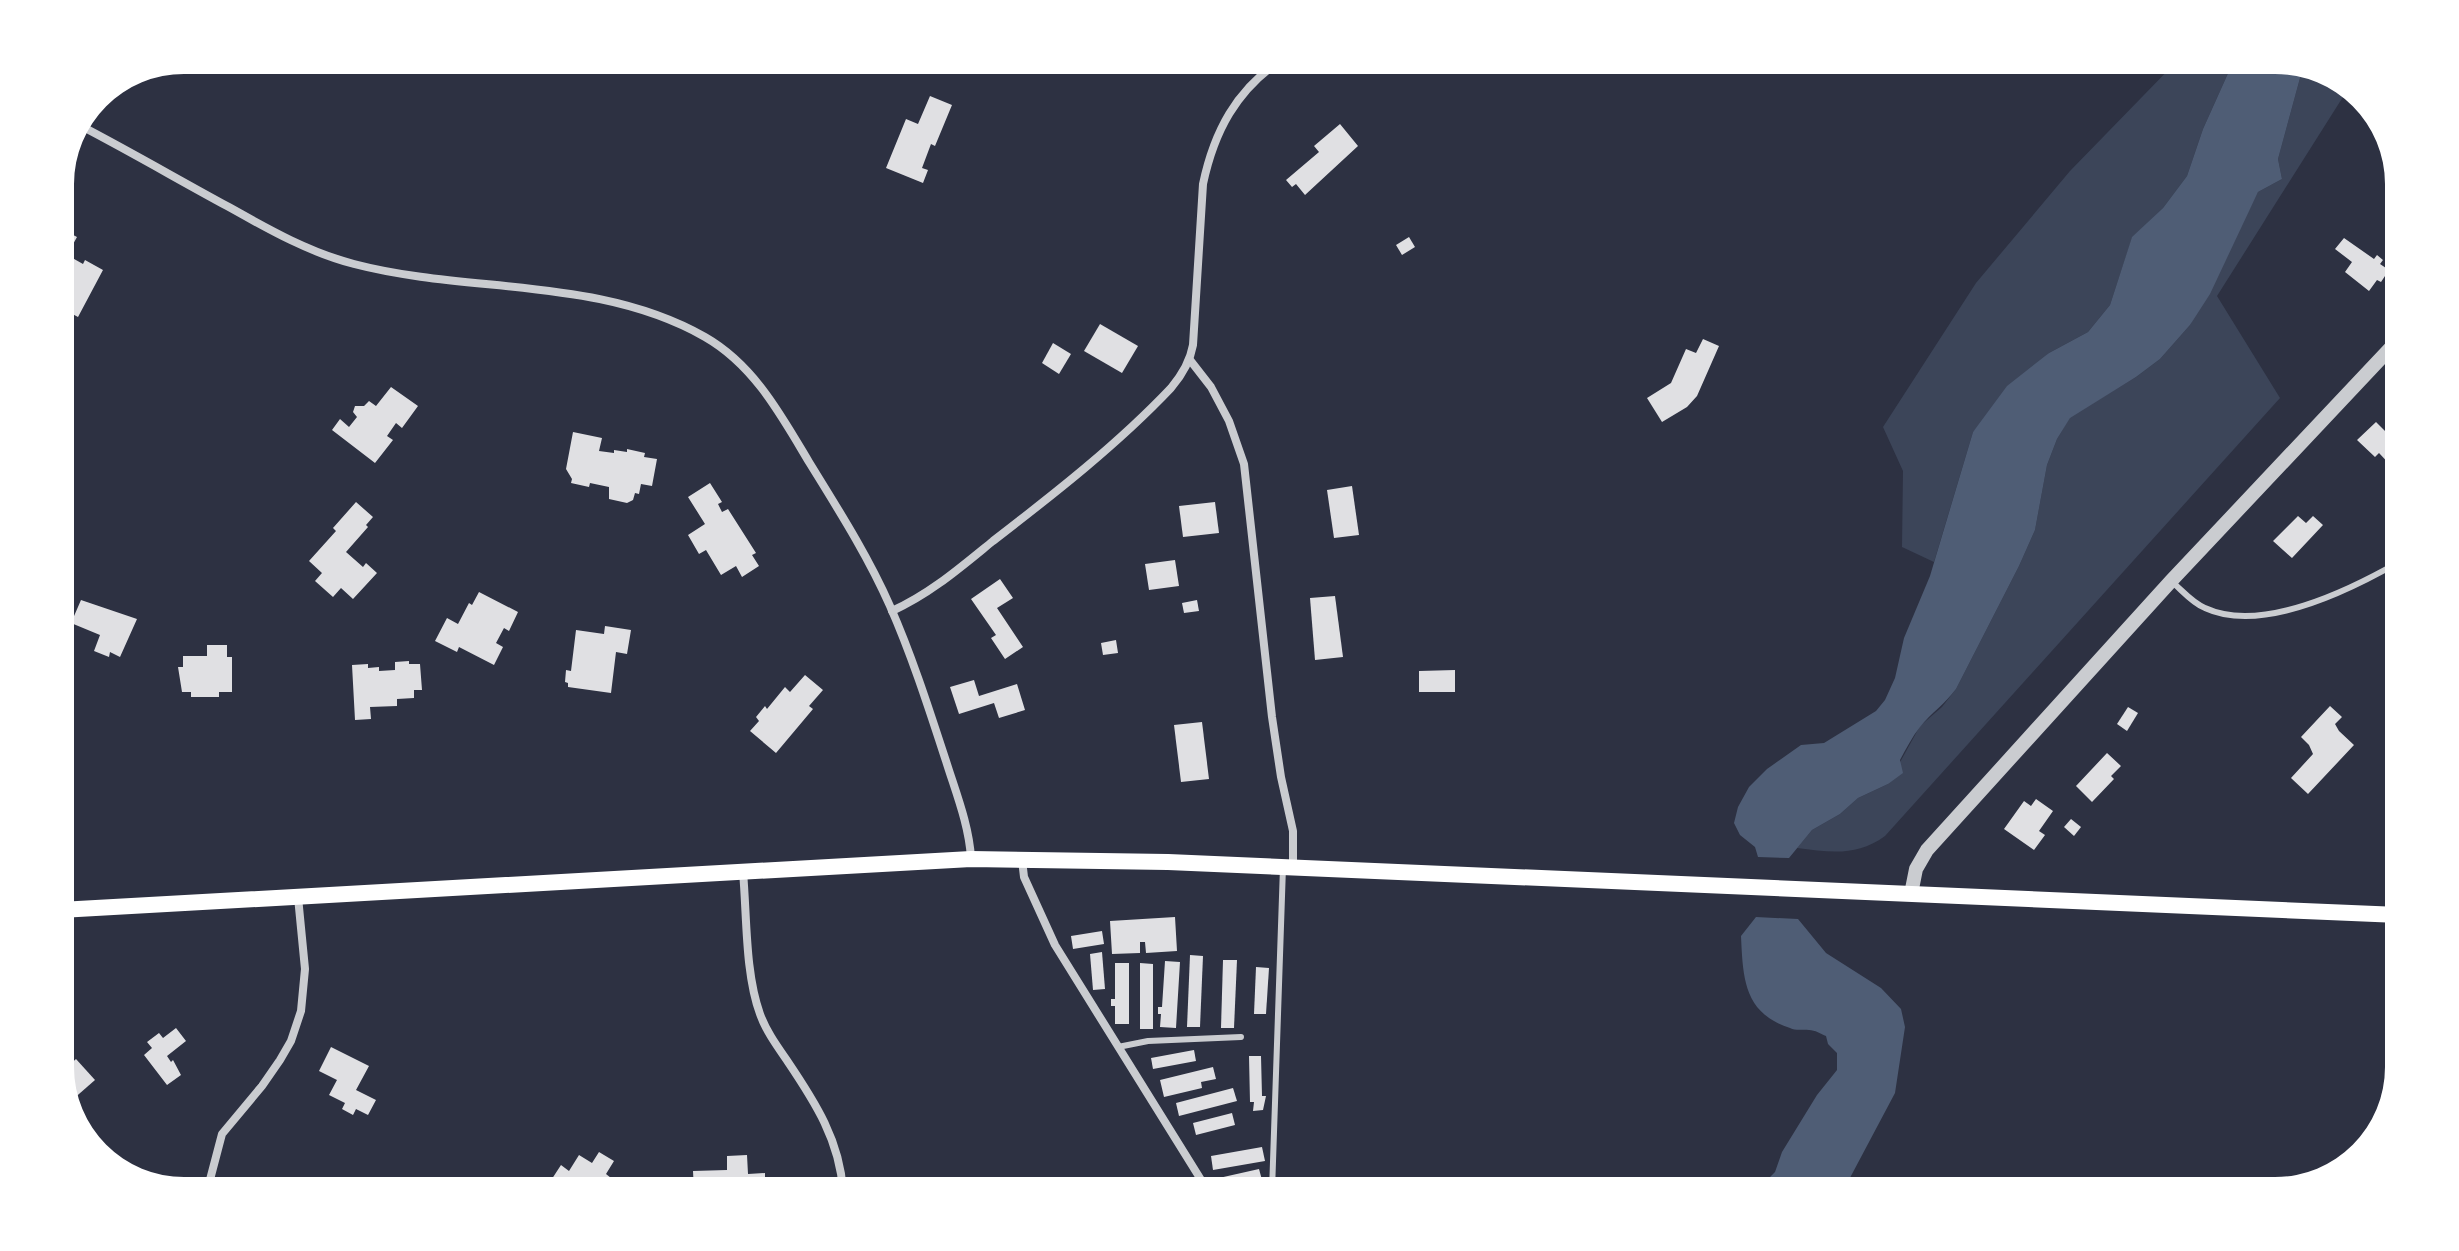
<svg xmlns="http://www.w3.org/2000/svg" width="2459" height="1251" viewBox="0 0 2459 1251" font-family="Commissioner,sans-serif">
<rect width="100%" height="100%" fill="#2d3142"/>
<g fill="#3c4559">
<path d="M 2178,60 L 2234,60 L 2203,129 L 2187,176 L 2163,208 L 2132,238 L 2110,305 L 2088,332 L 2049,353 L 1973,432 L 1934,562 L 1902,547 L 1903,471 L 1883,427 L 1976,283 L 2070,171 Z"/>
<path d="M 2303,67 L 2329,73 L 2348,89 L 2217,296 L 2280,398 L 1885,836 C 1856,857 1830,852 1797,848 L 1812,830 L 1840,814 L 1858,798 L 1888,784 L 1920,726 L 1942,707 L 1956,689 L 2019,566 L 2035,530 L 2047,465 L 2057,439 L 2070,417 L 2136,377 L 2160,359 L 2190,325 L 2258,192 L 2282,179 L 2278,159 Z"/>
</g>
<g fill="#4f5d75">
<path d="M 2234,60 L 2275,60 L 2303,67 L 2278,159 L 2282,179 L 2258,192 L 2210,294 L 2190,325 L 2160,359 L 2136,377 L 2070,418 L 2057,439 L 2047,465 L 2035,530 L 2019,566 L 1956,689 C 1945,704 1931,713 1920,727 C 1912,737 1906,749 1900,760 L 1903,773 L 1888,784 L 1858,798 L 1840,814 L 1812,830 L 1789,858 L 1758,857 L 1755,847 L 1740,835 L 1734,823 L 1738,807 L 1749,787 L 1767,769 L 1801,745 L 1824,743 L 1876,711 L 1885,700 L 1895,678 L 1904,638 L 1930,576 L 1973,432 L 2007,386 L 2049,353 L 2088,332 L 2110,305 L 2132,237 L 2163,208 L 2187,176 L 2203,129 Z"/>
<path d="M 1756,917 L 1798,919 L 1826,953 L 1881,988 L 1901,1009 L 1905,1027 L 1895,1093 L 1843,1191 L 1763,1191 L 1760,1187 L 1775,1172 L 1782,1152 L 1817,1095 L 1837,1070 L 1837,1053 L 1828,1044 L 1826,1036 C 1821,1034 1815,1030 1809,1030 C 1802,1029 1796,1031 1790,1028 C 1744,1013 1743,979 1741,936 Z"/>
</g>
<g fill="#e0e0e3">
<path d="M 1030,60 L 1054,60 L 1052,64 L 1048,63 L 1044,74 L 1027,67 Z"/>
<path d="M 930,96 L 952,105 L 935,146 L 931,144 L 922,168 L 928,170 L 923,183 L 886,168 L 906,119 L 918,124 Z"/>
<path d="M 1340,124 L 1358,146 L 1305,195 L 1296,184 L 1292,187 L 1286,180 L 1319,152 L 1314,146 Z"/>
<path d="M 60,228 L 77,237 L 67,255 L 83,264 L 85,260 L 103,270 L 78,317 L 61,308 L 63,304 L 60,303 Z"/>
<path d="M 1409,237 L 1415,247 L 1402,255 L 1396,245 Z"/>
<path d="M 2344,238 L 2374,259 L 2377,255 L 2383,260 L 2380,264 L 2389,270 L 2381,282 L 2377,280 L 2369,291 L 2345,272 L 2352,262 L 2335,249 Z"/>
<path d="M 1100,324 L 1138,346 L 1122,373 L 1084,351 Z"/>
<path d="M 1703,339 L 1719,346 L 1697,396 L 1687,407 L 1662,422 L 1647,398 L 1671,383 L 1686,349 L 1696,353 Z"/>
<path d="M 1053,343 L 1071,354 L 1059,374 L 1042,363 Z"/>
<path d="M 391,387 L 418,406 L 402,428 L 396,423 L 387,436 L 393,440 L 375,463 L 332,430 L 340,419 L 349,427 L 357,417 L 353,412 L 355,406 L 364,406 L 369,401 L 376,406 Z"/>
<path d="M 2376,422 L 2399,445 L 2399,465 L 2394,469 L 2379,453 L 2375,457 L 2357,440 Z"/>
<path d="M 573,432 L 602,438 L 599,451 L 614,453 L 614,450 L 627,452 L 627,449 L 645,453 L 644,457 L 657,459 L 652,486 L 641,484 L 639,494 L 635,493 L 633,500 L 627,503 L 609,499 L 609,487 L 590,483 L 589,487 L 571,483 L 572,479 L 566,469 Z"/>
<path d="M 710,483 L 722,502 L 718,504 L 722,512 L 728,509 L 756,553 L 752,555 L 759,566 L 742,577 L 736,566 L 721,575 L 706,550 L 699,554 L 688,535 L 705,524 L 688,497 Z"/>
<path d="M 1352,486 L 1359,535 L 1334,538 L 1327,490 Z"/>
<path d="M 356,502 L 373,517 L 366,525 L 368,527 L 346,552 L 363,567 L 366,563 L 377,573 L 353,599 L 341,588 L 333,597 L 315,581 L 322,573 L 309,561 L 336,531 L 333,528 Z"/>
<path d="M 1215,502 L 1219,533 L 1183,537 L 1179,506 Z"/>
<path d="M 2298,516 L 2306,523 L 2313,516 L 2323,525 L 2292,558 L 2273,541 Z"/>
<path d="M 1175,560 L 1179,586 L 1149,590 L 1145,564 Z"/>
<path d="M 1000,579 L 1013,598 L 997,608 L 1023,647 L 1005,659 L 991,638 L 996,635 L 971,599 Z"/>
<path d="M 479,592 L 518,612 L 509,631 L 504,628 L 496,643 L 503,647 L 494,665 L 459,647 L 457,652 L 435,641 L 447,618 L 458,624 L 469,603 L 472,605 Z"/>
<path d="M 1335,596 L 1343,657 L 1315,660 L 1310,598 Z"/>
<path d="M 81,600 L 137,619 L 120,657 L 110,652 L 109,657 L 94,651 L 100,635 L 71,623 Z"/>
<path d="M 1197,600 L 1199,611 L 1184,613 L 1182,603 Z"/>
<path d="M 605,626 L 631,630 L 627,654 L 616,652 L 611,693 L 568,687 L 568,683 L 565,682 L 566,670 L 571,671 L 576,630 L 604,634 Z"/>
<path d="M 1116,640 L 1118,653 L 1103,655 L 1101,643 Z"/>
<path d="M 207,645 L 227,645 L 227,657 L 232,657 L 232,692 L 219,692 L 219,697 L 191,697 L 191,692 L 182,692 L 178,667 L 183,667 L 183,656 L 207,656 Z"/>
<path d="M 409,661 L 409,664 L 420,664 L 422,690 L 414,690 L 414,698 L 397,699 L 397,706 L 370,707 L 371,719 L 355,720 L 352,665 L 368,664 L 368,668 L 379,667 L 379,671 L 395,670 L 395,662 Z"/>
<path d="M 1455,670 L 1455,692 L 1419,692 L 1419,671 Z"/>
<path d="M 805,675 L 823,690 L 809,706 L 813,709 L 776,753 L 750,731 L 759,721 L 756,717 L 765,706 L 767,709 L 785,687 L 790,692 Z"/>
<path d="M 974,680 L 979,696 L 1017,684 L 1025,710 L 999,718 L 994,703 L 959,714 L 950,687 Z"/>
<path d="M 2330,706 L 2342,717 L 2335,724 L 2339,731 L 2354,745 L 2308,794 L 2291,778 L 2313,754 L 2309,745 L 2301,737 Z"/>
<path d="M 2128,707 L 2138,713 L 2127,731 L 2117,724 Z"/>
<path d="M 1202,722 L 1209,779 L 1181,782 L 1174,725 Z"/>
<path d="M 2107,753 L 2121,766 L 2111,776 L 2114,779 L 2092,802 L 2076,786 Z"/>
<path d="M 2036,799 L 2053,811 L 2039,831 L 2045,835 L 2034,850 L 2004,829 L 2024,801 L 2031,806 Z"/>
<path d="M 2071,819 L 2081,827 L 2074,836 L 2064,827 Z"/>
<path d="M 1175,917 L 1177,951 L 1146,953 L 1145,942 L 1140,942 L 1140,953 L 1112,954 L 1110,921 Z"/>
<path d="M 1102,931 L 1104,944 L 1073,949 L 1071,936 Z"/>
<path d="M 1102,952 L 1105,989 L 1093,990 L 1090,954 Z"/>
<path d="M 1190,955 L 1203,956 L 1200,1027 L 1187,1027 Z"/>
<path d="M 1223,960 L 1237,960 L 1234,1028 L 1221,1028 Z"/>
<path d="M 1165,961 L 1180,962 L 1176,1028 L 1160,1027 L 1161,1014 L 1158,1014 L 1158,1007 L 1162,1007 Z"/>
<path d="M 1115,963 L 1129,963 L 1129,1024 L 1115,1024 L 1115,1006 L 1111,1006 L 1111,999 L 1115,999 Z"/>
<path d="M 1140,963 L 1153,964 L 1153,1029 L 1140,1029 Z"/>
<path d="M 1256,967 L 1269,968 L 1266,1014 L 1254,1014 Z"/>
<path d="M 176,1028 L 186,1041 L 167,1056 L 171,1062 L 173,1060 L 181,1075 L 167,1085 L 144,1055 L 152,1048 L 147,1042 L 159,1033 L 163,1038 Z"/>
<path d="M 331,1047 L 369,1066 L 356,1090 L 376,1100 L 368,1115 L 356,1109 L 353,1115 L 342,1109 L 345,1103 L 329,1095 L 337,1080 L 319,1071 Z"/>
<path d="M 1194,1050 L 1196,1061 L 1153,1069 L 1151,1058 Z"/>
<path d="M 1249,1056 L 1261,1056 L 1262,1096 L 1266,1096 L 1263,1110 L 1253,1111 L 1254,1102 L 1250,1102 Z"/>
<path d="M 76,1059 L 95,1080 L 71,1101 L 60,1073 Z"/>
<path d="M 1213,1067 L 1216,1079 L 1201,1082 L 1202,1088 L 1164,1097 L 1160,1080 Z"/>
<path d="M 1233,1088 L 1237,1101 L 1179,1116 L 1176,1103 Z"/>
<path d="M 1232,1113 L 1235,1125 L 1196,1135 L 1193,1123 Z"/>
<path d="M 1262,1147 L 1265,1161 L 1213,1170 L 1211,1156 Z"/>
<path d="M 599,1152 L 614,1161 L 606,1174 L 611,1178 L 603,1191 L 550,1191 L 546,1188 L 561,1165 L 569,1171 L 579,1155 L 592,1163 Z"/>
<path d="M 747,1155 L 748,1174 L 765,1173 L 765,1183 L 772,1182 L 772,1191 L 694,1191 L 693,1171 L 727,1170 L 727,1156 Z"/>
<path d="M 1259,1169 L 1262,1180 L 1222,1189 L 1219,1178 Z"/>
</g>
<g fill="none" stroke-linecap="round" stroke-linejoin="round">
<g stroke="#caccd0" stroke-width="6">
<path d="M 2171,581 C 2182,590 2192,603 2205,608 C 2261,634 2350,590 2399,562"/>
<path d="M 1118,1047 L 1148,1041 L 1241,1037"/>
<path d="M 1272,1191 L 1283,867"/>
</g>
<g stroke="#caccd0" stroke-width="8">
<path d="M 83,127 C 131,152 179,180 227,206 C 268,229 308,252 354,264 C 469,294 598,276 705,337 C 754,365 781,415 809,462 C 838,509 868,556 890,606 C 912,656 929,709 946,761 C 956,793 969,825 971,858"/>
<path d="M 1190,360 L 1211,387 L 1229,421 L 1244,464 L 1272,717 L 1281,777 L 1293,831 L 1293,867"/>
<path d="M 892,611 C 930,594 961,567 993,541 C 1054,494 1118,444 1171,388 C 1182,375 1190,362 1193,345 L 1203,184 C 1214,132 1236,90 1281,60"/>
<path d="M 1022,860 L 1024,877 L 1055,945 L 1208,1191"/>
<path d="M 743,872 C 747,916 745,973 760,1014 C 766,1031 777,1046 788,1062 C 815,1102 840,1141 843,1191"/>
<path d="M 207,1191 L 222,1134 L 262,1086 L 280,1060 L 291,1041 L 301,1011 L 305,969 L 298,897"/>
</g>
<path stroke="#caccd0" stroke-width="14" d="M 1911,894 L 1916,869 L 1927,850 L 2171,581 L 2399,339"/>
<path stroke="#fff" stroke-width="16" d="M 60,910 L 971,859 L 1168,862 L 2399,915"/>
</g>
<path d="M0 0H2459V1251H0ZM184 74H2275A110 110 0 0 1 2385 184V1067A110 110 0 0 1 2275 1177H184A110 110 0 0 1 74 1067V184A110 110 0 0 1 184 74Z" fill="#fff" fill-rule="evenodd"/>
</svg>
